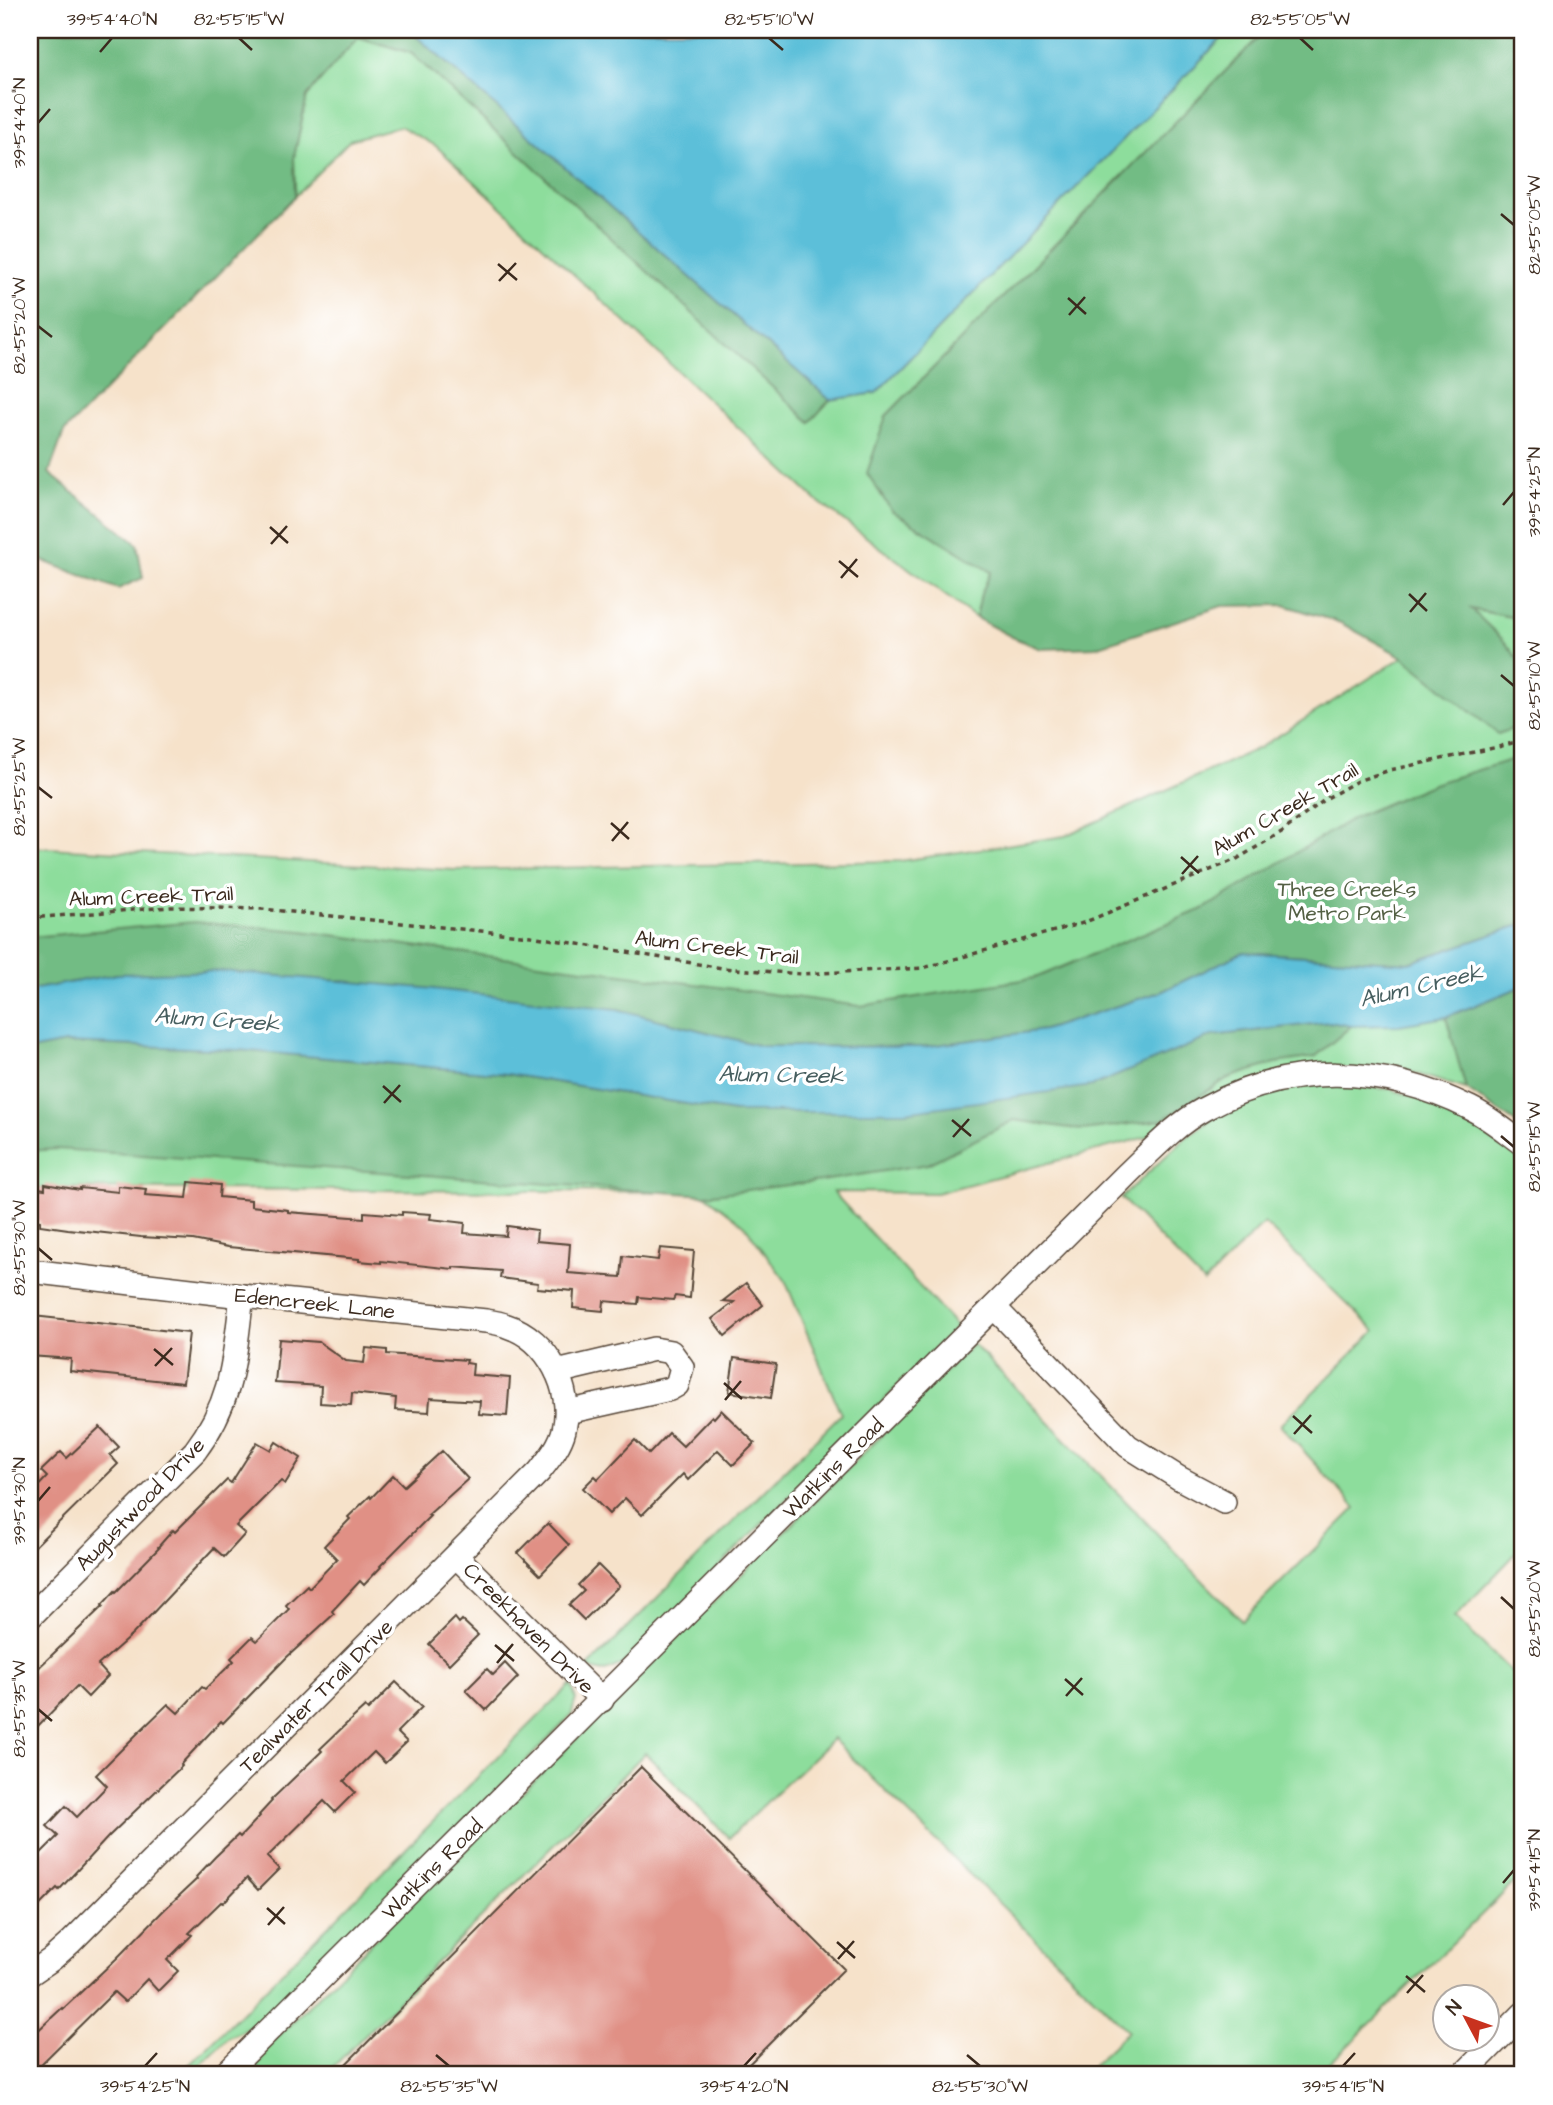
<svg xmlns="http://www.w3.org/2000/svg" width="1553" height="2105" viewBox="0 0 1553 2105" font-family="'Architects Daughter',sans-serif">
<rect width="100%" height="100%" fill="#fff"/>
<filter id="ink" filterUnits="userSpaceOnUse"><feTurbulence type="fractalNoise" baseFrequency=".0143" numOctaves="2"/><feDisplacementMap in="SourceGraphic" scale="14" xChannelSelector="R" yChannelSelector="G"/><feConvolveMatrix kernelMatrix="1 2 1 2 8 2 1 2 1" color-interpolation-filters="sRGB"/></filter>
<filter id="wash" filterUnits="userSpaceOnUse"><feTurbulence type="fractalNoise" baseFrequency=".00686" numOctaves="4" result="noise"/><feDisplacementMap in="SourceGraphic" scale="28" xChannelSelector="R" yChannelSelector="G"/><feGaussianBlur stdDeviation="1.57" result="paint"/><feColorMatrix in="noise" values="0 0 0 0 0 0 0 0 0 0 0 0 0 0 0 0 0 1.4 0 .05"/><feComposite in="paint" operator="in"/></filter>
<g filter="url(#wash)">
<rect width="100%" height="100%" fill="#f6e2ca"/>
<g fill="#8ddd9c" stroke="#64845d" stroke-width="2">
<path d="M 1230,30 L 1266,30 L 886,416 L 891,510 L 991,572 L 981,594 L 976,618 L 816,500 L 436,146 L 400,126 L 350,140 L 295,196 L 294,157 L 307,96 L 358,37 L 411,53 L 810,421 L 830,400 L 876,393 Z"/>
<path d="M 1470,609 L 1516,618 L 1523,617 L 1523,1069 L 1458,1059 L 1466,1089 L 1401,1069 L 1341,1086 L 1391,1089 L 1462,1113 L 1523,1157 L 1523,1546 L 1455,1617 L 1523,1683 L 1523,1874 L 1318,2075 L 1083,2075 L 1128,2031 L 833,1739 L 729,1838 L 645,1753 L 325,2075 L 239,2075 L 973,1344 L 1242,1621 L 1356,1508 L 1280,1425 L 1375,1331 L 1264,1223 L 1204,1283 L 1121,1198 L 1184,1139 L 1211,1120 L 936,1193 L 833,1192 L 957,1327 L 623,1664 L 603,1672 L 587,1668 L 841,1414 L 785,1280 L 744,1225 L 705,1195 L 724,1192 L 30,1188 L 30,847 L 455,870 L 900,861 L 1065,836 L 1259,748 L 1403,657 L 1502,639 Z"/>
<path d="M 571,1684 L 576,1699 L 571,1716 L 272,2017 L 229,2037 L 190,2075 L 179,2075 Z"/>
</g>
<g fill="#72bc84" stroke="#567351" stroke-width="2">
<path d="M 30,30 L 409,30 L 830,400 L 810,422 L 411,53 L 358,37 L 307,96 L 294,157 L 295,196 L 64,432 L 49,473 L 137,544 L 143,578 L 118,589 L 30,556 Z"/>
<path d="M 1266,30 L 1523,30 L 1523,617 L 1516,618 L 1471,609 L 1503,640 L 1523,665 L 1523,725 L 1498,734 L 1403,657 L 1341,623 L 1284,605 L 1222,606 L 1096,647 L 1041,649 L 1012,637 L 976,618 L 981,594 L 991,572 L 891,510 L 867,473 L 886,416 Z"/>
<path d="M 1523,756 L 1523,924 L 1409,963 L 1243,952 L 1163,991 L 1044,1030 L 922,1047 L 761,1046 L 617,1009 L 117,974 L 30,990 L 30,937 L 195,922 L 302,931 L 860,1006 L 1035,978 L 1205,908 L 1355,817 L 1433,784 Z"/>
<path d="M 1523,986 L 1523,1128 L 1466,1089 L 1446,1017 Z"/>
<path d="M 1330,1022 L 1351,1026 L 1315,1057 L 1276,1063 L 1228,1078 L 1162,1120 L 1083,1130 L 1014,1120 L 928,1164 L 822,1181 L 705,1195 L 57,1149 L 30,1151 L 30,1050 L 65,1043 L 238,1050 L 507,1074 L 735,1112 L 1092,1086 L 1212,1036 Z"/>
</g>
<g fill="#5bbfd9" stroke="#4b747c" stroke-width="2">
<path d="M 409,30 L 1230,30 L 876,393 L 830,400 Z"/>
<path d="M 1523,924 L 1523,986 L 1446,1017 L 1399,1025 L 1351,1026 L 1330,1022 L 1212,1036 L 1092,1086 L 905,1112 L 735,1112 L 507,1074 L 238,1050 L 65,1043 L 30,1050 L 30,990 L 117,974 L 221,971 L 425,988 L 617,1009 L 761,1046 L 922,1047 L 1044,1030 L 1163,991 L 1243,952 L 1409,963 Z"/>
</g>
<g id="blocks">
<g fill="#e09085">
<path d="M 189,1182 L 220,1185 L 219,1197 L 251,1200 L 251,1206 L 288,1210 L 288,1212 L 364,1218 L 364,1212 L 402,1215 L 402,1212 L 431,1214 L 430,1219 L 465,1223 L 464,1233 L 506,1236 L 507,1226 L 537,1230 L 536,1241 L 570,1244 L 568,1273 L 621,1277 L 623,1256 L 658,1260 L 660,1248 L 694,1251 L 690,1298 L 675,1296 L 673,1300 L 639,1297 L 638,1304 L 604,1301 L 603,1311 L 573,1308 L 574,1291 L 537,1288 L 538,1283 L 500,1278 L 501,1271 L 453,1267 L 453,1269 L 381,1261 L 381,1263 L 359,1261 L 359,1259 L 228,1247 L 193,1240 L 141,1237 L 68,1229 L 40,1225 L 40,1221 L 30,1220 L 30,1187 L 45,1189 L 45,1184 L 80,1190 L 80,1188 L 118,1192 L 118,1186 L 146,1189 L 145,1195 L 187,1198 Z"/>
<path d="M 746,1283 L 763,1305 L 725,1336 L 712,1319 L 734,1302 L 723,1301 Z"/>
<path d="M 33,1316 L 189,1333 L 183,1383 L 70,1371 L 71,1359 L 30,1356 Z"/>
<path d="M 279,1339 L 319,1342 L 346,1361 L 364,1363 L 366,1348 L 387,1350 L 387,1354 L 467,1360 L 466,1363 L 473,1364 L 472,1375 L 510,1378 L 507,1416 L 479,1414 L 480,1401 L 430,1398 L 429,1412 L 395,1410 L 396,1398 L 352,1393 L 351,1405 L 320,1403 L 321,1386 L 275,1383 Z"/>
<path d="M 734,1358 L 776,1364 L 771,1398 L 729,1392 Z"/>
<path d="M 721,1410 L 755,1443 L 733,1465 L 718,1450 L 688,1480 L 683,1474 L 642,1515 L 625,1498 L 609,1514 L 583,1488 L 595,1476 L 598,1479 L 635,1440 L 649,1454 L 669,1433 L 683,1446 L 712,1416 L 714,1418 Z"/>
<path d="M 100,1427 L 119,1447 L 110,1455 L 118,1464 L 30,1551 L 30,1495 L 47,1477 L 41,1471 L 61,1452 L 67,1458 Z"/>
<path d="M 257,1442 L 271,1450 L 276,1442 L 301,1458 L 285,1484 L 281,1481 L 236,1526 L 245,1534 L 224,1557 L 214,1548 L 133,1634 L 98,1665 L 108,1676 L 88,1697 L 77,1686 L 30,1734 L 30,1676 L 103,1606 L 102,1605 L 115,1591 L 116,1592 L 159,1548 L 158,1547 L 173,1530 L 175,1532 L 227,1480 L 231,1483 Z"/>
<path d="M 442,1451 L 468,1479 L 428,1515 L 430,1516 L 380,1566 L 381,1567 L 364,1585 L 360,1581 L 332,1611 L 334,1614 L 286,1658 L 223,1723 L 221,1721 L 181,1764 L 182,1766 L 109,1836 L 59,1890 L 57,1888 L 30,1915 L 30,1864 L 58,1836 L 47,1826 L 66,1806 L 77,1817 L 107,1786 L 96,1775 L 136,1735 L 168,1704 L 178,1713 L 202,1687 L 205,1689 L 234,1661 L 231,1658 L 252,1637 L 257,1641 L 289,1609 L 286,1605 L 307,1585 L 309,1588 L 337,1559 L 324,1546 L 350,1519 L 348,1517 L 370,1496 L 371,1498 L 393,1475 L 404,1486 Z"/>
<path d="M 548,1523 L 569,1545 L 540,1575 L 518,1553 Z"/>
<path d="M 598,1565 L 619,1586 L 584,1620 L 569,1605 L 584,1591 L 578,1585 Z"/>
<path d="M 455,1618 L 459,1623 L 462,1620 L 478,1635 L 449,1664 L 429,1644 Z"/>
<path d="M 505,1663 L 518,1677 L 486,1710 L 466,1690 L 487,1669 L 493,1675 Z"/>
<path d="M 396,1682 L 422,1707 L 397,1732 L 407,1742 L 385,1763 L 374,1752 L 344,1781 L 355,1792 L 335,1812 L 324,1801 L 267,1857 L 279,1869 L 258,1890 L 247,1878 L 223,1903 L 221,1902 L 189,1933 L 192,1935 L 167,1960 L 178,1971 L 158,1991 L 147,1979 L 125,2002 L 114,1992 L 30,2075 L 30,2038 L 62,2008 L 63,2009 L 116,1959 L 165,1909 L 197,1879 L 196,1877 L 215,1857 L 238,1835 L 240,1837 L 260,1816 L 259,1815 L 272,1801 L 271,1800 L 322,1751 L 320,1749 L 343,1727 L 365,1707 L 368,1710 Z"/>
<path d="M 641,1767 L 844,1969 L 738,2075 L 335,2075 Z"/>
</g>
</g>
</g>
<g filter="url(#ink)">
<use href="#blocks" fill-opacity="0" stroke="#574638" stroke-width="2"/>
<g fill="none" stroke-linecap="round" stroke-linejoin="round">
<g stroke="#574638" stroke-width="26">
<g id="minor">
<path d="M 30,1271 L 242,1296 L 486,1321 C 493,1322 500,1323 507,1326 C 548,1339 574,1390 564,1430 C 560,1446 549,1459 539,1472 L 71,1942 L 52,1959 L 30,1974"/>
<path d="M 994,1307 L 1128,1446 L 1179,1478 L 1224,1502"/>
<path d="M 557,1372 L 654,1349 L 671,1352 L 682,1367 L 677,1385 L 670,1389 L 567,1412"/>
<path d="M 456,1556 L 602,1700"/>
<path d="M 30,1617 L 195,1451 C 234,1399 234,1358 242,1296"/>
<path d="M 224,2075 L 1127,1174 C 1151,1151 1175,1125 1204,1109 C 1291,1061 1383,1065 1470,1108 C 1489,1117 1506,1132 1523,1144"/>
<path d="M 1463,2075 L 1523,2014"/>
</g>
</g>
<path stroke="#574638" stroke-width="3.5" stroke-dasharray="5 5" stroke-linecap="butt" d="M 30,918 L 170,907 L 261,909 L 531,936 L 722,968 L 802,974 L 923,968 L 1083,923 L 1237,859 L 1283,831 L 1327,798 L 1357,781 L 1390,770 L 1498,747 L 1523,740"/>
<use href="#minor" stroke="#fff" stroke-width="23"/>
</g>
</g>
<path fill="none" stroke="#3b2a1e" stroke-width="2.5" d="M 239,38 L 252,50M 769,38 L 783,50M 1300,38 L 1313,50M 100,52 L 112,38M 38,123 L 50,109M 1501,214 L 1514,225M 498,264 L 517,280M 499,281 L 516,263M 1068,298 L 1086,314M 1069,315 L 1085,297M 38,326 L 52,337M 1503,505 L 1514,492M 270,527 L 288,543M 271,544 L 287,526M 839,561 L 858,577M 841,578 L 857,559M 1409,594 L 1427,611M 1410,612 L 1426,593M 1501,675 L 1514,686M 38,787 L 52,798M 611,823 L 629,839M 612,841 L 628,822M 1181,857 L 1199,873M 1182,874 L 1198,856M 383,1086 L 401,1102M 384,1103 L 400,1085M 952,1120 L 971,1136M 1501,1136 L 1514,1147M 953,1137 L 969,1119M 38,1248 L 52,1260M 154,1349 L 173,1365M 155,1366 L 172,1348M 724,1383 L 742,1399M 725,1400 L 741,1381M 1293,1416 L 1312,1433M 1294,1434 L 1311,1415M 38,1501 L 50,1487M 1501,1597 L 1514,1609M 495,1645 L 514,1661M 497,1663 L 513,1644M 1065,1679 L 1083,1695M 1066,1696 L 1082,1678M 38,1709 L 52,1721M 1503,1883 L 1514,1870M 267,1908 L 285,1924M 268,1925 L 284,1907M 837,1942 L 855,1958M 838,1959 L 854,1941M 1406,1976 L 1425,1992M 1407,1993 L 1423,1975M 436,2055 L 449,2066M 967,2055 L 980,2066M 145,2066 L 157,2053M 744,2066 L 756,2053M 1343,2066 L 1355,2053"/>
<g text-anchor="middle" stroke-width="7" stroke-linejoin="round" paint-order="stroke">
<g font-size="21" fill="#3b2a1e" stroke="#fff">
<text transform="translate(1285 809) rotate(-30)" y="7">Alum Creek Trail</text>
<text transform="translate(151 896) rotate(-2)" y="7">Alum Creek Trail</text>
<text transform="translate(717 947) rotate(7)" y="7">Alum Creek Trail</text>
<text transform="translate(315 1303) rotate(6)" y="7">Edencreek Lane</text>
<text transform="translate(833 1468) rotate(-45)" y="7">Watkins Road</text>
<text transform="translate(140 1504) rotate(-46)" y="7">Augustwood Drive</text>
<text transform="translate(529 1628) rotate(45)" y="7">Creekhaven Drive</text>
<text transform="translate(316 1696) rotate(-45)" y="7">Tealwater Trail Drive</text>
<text transform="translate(432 1869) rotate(-45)" y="7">Watkins Road</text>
</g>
<g font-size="21" fill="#546044" stroke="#fff">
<text x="1347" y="896">Three Creeks<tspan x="1347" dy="24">Metro Park</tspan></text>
</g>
<g font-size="23" font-style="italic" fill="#465e5f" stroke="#fff">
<text transform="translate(1421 985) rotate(-13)" y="8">Alum Creek</text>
<text transform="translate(217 1019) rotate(4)" y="8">Alum Creek</text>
<text transform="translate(781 1074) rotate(1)" y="8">Alum Creek</text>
</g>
</g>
<rect width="1553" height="2105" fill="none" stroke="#fff" stroke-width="77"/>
<g transform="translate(1466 2018) rotate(311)"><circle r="33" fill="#ffffff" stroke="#b1aaa5" stroke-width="2"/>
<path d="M0-5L12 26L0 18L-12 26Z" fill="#c8321e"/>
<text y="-10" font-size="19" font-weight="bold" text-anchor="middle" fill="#3b2a1e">N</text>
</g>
<rect x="38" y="38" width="1476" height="2028" fill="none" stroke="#3b2a1e" stroke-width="2.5"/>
<g font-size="18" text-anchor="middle" fill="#3b2a1e">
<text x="112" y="25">39°54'40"N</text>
<text x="239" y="25">82°55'15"W</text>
<text x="769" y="25">82°55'10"W</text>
<text x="1300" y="25">82°55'05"W</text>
<text transform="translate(19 123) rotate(-90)" y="6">39°54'40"N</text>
<text transform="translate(1534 225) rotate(-90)" y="6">82°55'05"W</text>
<text transform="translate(19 326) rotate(-90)" y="6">82°55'20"W</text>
<text transform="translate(1534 492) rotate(-90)" y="6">39°54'25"N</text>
<text transform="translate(1534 686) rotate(-90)" y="6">82°55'10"W</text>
<text transform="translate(19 787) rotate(-90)" y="6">82°55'25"W</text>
<text transform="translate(1534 1147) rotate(-90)" y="6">82°55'15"W</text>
<text transform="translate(19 1248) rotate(-90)" y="6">82°55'30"W</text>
<text transform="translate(19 1501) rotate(-90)" y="6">39°54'30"N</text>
<text transform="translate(1534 1609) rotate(-90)" y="6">82°55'20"W</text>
<text transform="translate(19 1709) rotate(-90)" y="6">82°55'35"W</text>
<text transform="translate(1534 1870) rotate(-90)" y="6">39°54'15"N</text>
<text x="145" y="2092">39°54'25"N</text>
<text x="449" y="2092">82°55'35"W</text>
<text x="744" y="2092">39°54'20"N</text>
<text x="980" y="2092">82°55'30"W</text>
<text x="1343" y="2092">39°54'15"N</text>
</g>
</svg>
